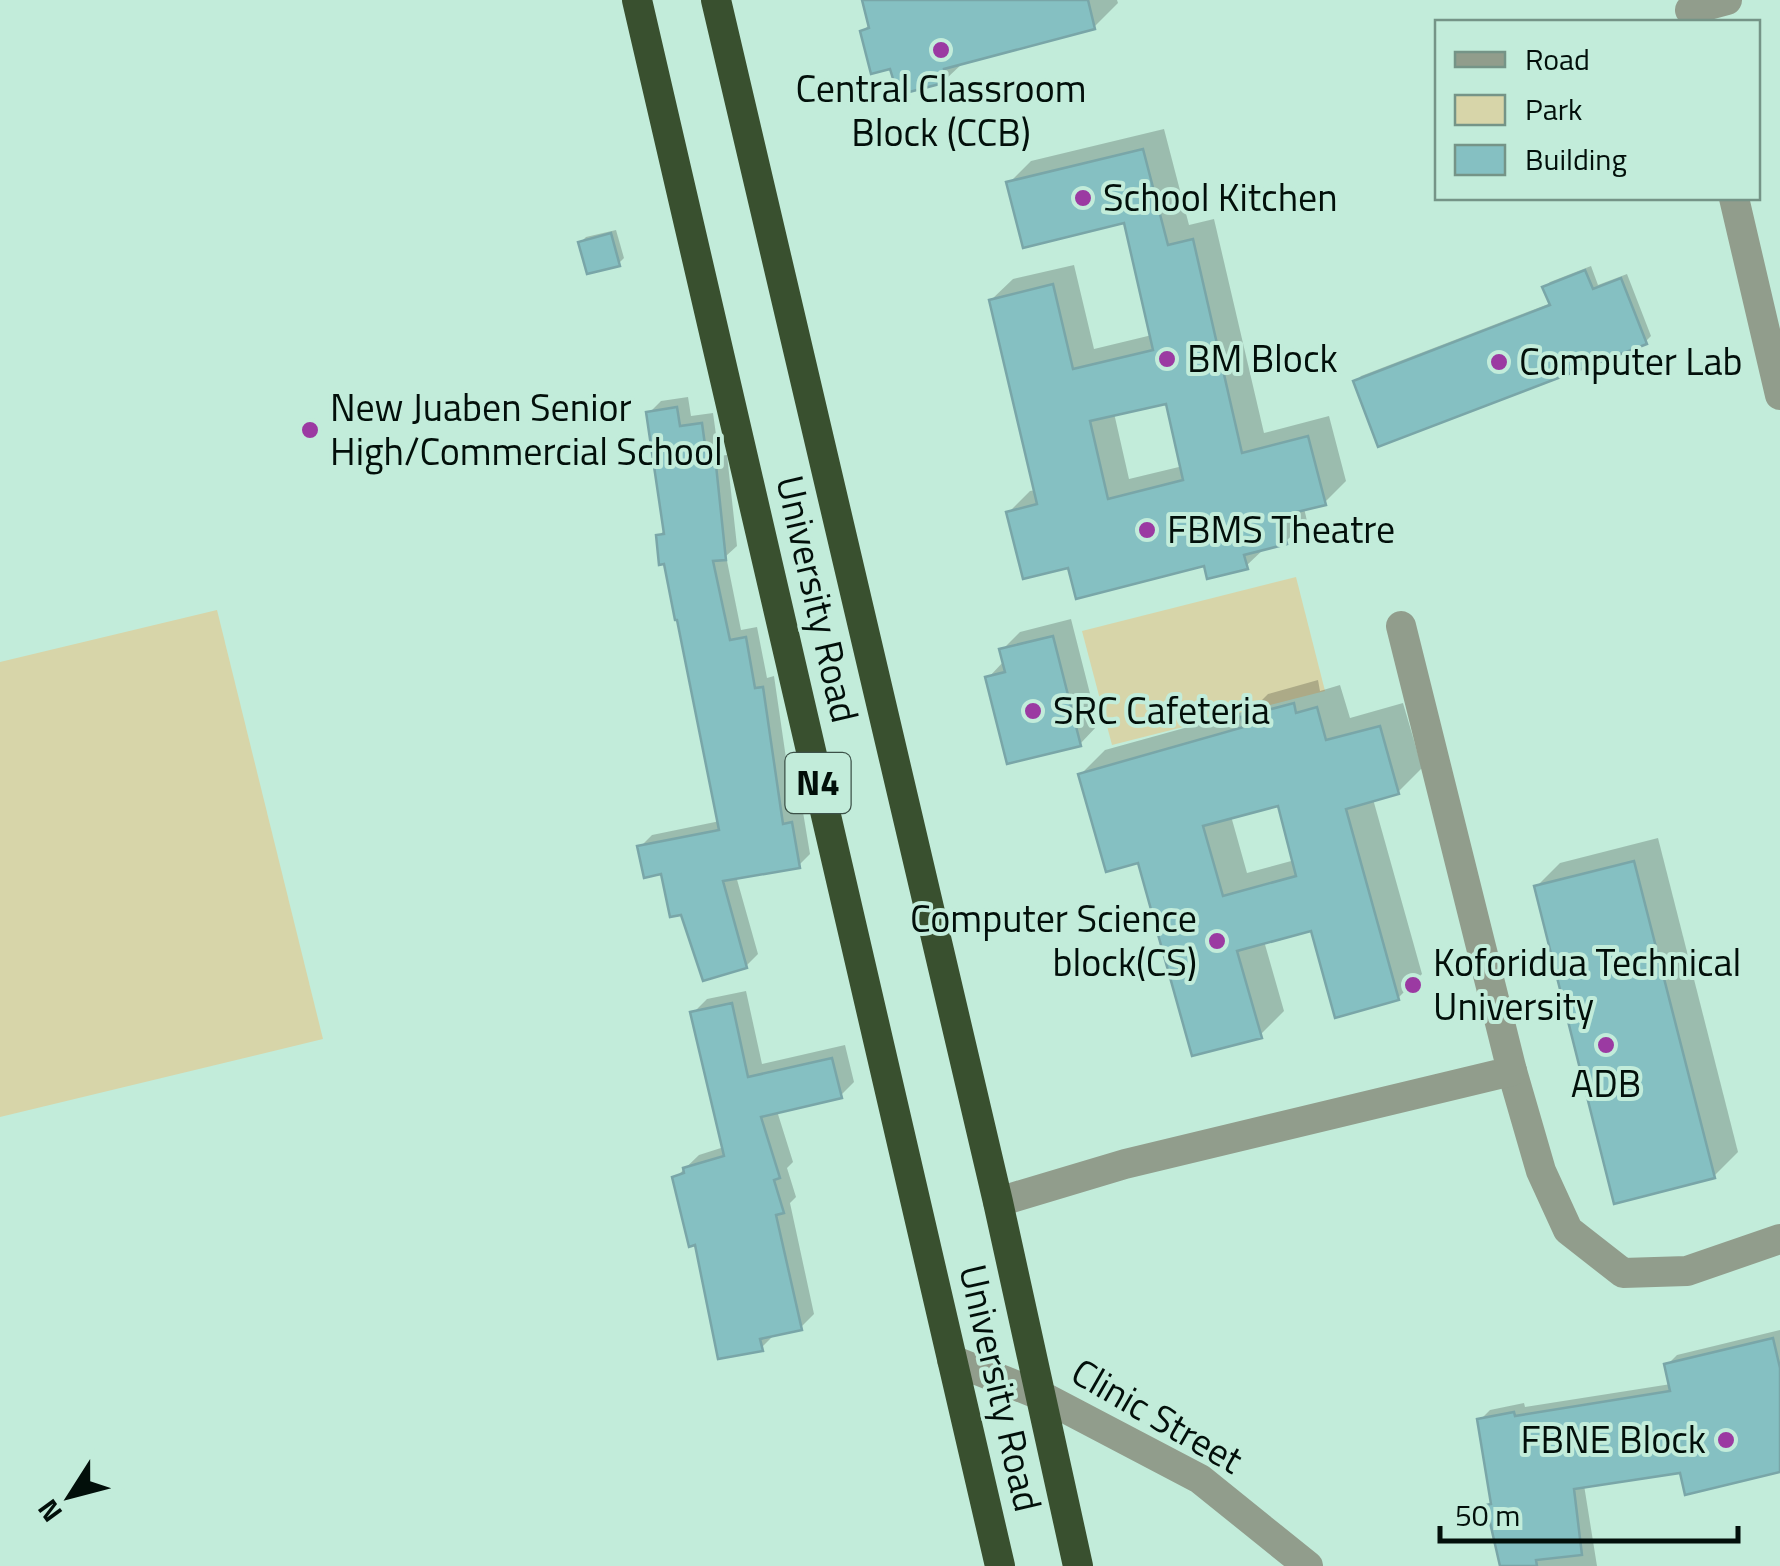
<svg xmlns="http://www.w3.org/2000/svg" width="1780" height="1566" viewBox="0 0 1780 1566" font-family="'Titillium Web',sans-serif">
<rect width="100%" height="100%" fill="#c2ecda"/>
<g fill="#d7d5a9">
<path d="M 1296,577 L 1325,691 L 1112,745 L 1082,631 Z"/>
<path d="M 217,610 L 323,1039 L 0,1117 L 0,662 Z"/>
</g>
<g fill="#0003" fill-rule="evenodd">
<path d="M 864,0 L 1117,0 L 1118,3 L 1094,27 L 964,62 L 946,79 L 892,66 L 863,31 L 871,23 Z"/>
<path d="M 1164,129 L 1189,225 L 1214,219 L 1264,433 L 1329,416 L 1346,481 L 1324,503 L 1304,508 L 1307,521 L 1285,542 L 1266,547 L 1246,566 L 1206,563 L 1070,565 L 1008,513 L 1030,491 L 1036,490 L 991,300 L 1013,279 L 1074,265 L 1094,349 L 1152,335 L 1126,220 L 1009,183 L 1031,161 ZM 1168,401 L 1183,466 L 1129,479 L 1114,413 Z"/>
<path d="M 616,230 L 624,258 L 618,264 L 581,242 L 586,237 Z"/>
<path d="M 1591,266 L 1598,285 L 1627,274 L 1651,336 L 1645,342 L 1356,382 L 1361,376 L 1551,303 L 1545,287 L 1550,282 Z"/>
<path d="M 688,397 L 691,416 L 713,413 L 719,456 L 727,455 L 737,546 L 726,556 L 741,630 L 757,627 L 767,678 L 774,676 L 794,813 L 803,812 L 810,854 L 798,866 L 736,876 L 758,954 L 746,966 L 683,912 L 663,871 L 640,847 L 652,835 L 720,821 L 679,617 L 659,536 L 666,528 L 649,413 L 661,401 Z"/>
<path d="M 1071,619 L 1098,725 L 1080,744 L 988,678 L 1004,661 L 1002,650 L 1020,632 Z"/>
<path d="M 1318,680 L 1320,691 L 1340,685 L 1350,718 L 1403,703 L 1422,768 L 1398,792 L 1373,799 L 1422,974 L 1398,998 L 1313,928 L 1264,941 L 1284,1011 L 1260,1035 L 1081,774 L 1105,750 L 1253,709 L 1268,694 ZM 1279,803 L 1295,860 L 1247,873 L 1231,816 Z"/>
<path d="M 1658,838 L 1738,1152 L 1714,1176 L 1536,887 L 1560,863 Z"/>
<path d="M 746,991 L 762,1064 L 845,1045 L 854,1082 L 840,1096 L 777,1111 L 793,1162 L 787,1168 L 796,1197 L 790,1203 L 814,1314 L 800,1328 L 775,1334 L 761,1348 L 697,1242 L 675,1178 L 699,1155 L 724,1147 L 693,1013 L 707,999 Z"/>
<path d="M 1780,1330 L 1780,1470 L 1681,1470 L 1584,1485 L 1597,1566 L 1502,1566 L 1489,1506 L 1493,1502 L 1480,1420 L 1490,1410 L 1524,1403 L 1525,1407 L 1671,1384 L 1667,1365 L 1677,1355 Z"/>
</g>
<g fill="#85c0c2" stroke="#79a6a8" stroke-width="2.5" fill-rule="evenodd">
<path d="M 862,0 L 1088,0 L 1095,29 L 944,69 L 947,82 L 898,95 L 890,69 L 871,74 L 860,31 L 869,28 Z"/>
<path d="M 1143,149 L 1168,245 L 1193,239 L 1242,453 L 1308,436 L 1326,505 L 1280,516 L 1287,544 L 1244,555 L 1248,569 L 1207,579 L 1204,566 L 1076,599 L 1068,568 L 1023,579 L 1006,512 L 1037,504 L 989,300 L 1053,284 L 1073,369 L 1153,350 L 1124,223 L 1023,248 L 1006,182 ZM 1166,404 L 1183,480 L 1108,499 L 1090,421 Z"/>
<path d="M 611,233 L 620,266 L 587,274 L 578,242 Z"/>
<path d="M 1585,270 L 1593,289 L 1621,278 L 1647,344 L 1378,447 L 1353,381 L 1550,305 L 1542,287 Z"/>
<path d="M 677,407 L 680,426 L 702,423 L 708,467 L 716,465 L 726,560 L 713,561 L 730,640 L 746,637 L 755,688 L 763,687 L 783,824 L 792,822 L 800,868 L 723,881 L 747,968 L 703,981 L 681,915 L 670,917 L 661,874 L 644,878 L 637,846 L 719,830 L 677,620 L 675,620 L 664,564 L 659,565 L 656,535 L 664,534 L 646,412 Z"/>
<path d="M 1053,636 L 1081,746 L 1007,764 L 985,677 L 1005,672 L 999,649 Z"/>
<path d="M 1294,703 L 1296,713 L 1317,707 L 1326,740 L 1380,726 L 1399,794 L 1346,809 L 1399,1000 L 1335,1018 L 1311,931 L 1237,951 L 1262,1038 L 1192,1056 L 1138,863 L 1106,872 L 1078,774 L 1244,727 L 1241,717 ZM 1278,806 L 1296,876 L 1223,896 L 1203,826 Z"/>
<path d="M 1634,861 L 1715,1178 L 1614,1204 L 1534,886 Z"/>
<path d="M 732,1003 L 748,1077 L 832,1058 L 842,1098 L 761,1117 L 780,1178 L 774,1180 L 784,1213 L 776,1215 L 802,1330 L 760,1339 L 763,1351 L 718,1359 L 695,1245 L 689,1247 L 672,1177 L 684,1173 L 683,1168 L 724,1156 L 690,1012 Z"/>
<path d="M 1773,1338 L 1780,1368 L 1780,1472 L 1685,1495 L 1680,1473 L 1574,1489 L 1582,1555 L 1536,1560 L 1537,1566 L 1500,1566 L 1486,1505 L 1491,1504 L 1477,1419 L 1514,1412 L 1515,1416 L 1670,1391 L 1664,1364 Z"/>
</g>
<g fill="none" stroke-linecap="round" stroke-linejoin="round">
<g stroke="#919d8c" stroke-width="30">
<path d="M 1690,10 L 1727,0"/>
<path d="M 1734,198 L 1780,395"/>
<path d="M 1512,1071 L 1541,1171 L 1568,1230 L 1623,1273 L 1687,1271 L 1780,1239"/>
<path d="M 998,1202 L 1125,1164 L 1512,1071 L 1401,626"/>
<path d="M 952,1360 L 1040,1395 L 1200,1479 L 1308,1566"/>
</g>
<g stroke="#39502f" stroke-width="30">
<path d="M 637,0 L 1000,1566"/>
<path d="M 716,0 L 998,1202 L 1078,1566"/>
</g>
</g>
<g fill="#9b3aa2" stroke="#c2ecda" stroke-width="4">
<circle cx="941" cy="50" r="10"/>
<circle cx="1083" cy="198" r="10"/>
<circle cx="1167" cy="359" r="10"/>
<circle cx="1499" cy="362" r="10"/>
<circle cx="310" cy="430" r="10"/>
<circle cx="1147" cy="530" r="10"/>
<circle cx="1033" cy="711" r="10"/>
<circle cx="1217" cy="941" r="10"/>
<circle cx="1413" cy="985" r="10"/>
<circle cx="1606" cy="1045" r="10"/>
<circle cx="1726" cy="1440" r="10"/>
</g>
<g text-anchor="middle" stroke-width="8" stroke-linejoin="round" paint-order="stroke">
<rect fill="#c2ecda" stroke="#3c5148" stroke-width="2.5" x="785.5" y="753" width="65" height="60" rx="8"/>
<g font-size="35" font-weight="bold" fill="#020f0a">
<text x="818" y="795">N4</text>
</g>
<g font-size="38" fill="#020f0a" stroke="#c2ecda" text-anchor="start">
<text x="941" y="102" text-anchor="middle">Central Classroom<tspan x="941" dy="44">Block (CCB)</tspan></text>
<text x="1103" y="211">School Kitchen</text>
<text x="1187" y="372">BM Block</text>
<text x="1519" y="375">Computer Lab</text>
<text x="330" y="421">New Juaben Senior<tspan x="330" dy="44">High/Commercial School</tspan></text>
<text x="1167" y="543">FBMS Theatre</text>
<text x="1053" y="724">SRC Cafeteria</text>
<text x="1197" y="932" text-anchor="end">Computer Science<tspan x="1197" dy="44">block(CS)</tspan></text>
<text x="1433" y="976">Koforidua Technical<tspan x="1433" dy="44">University</tspan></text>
<text x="1606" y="1097" text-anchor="middle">ADB</text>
<text x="1706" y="1453" text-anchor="end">FBNE Block</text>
</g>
<g font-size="38" fill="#020f0a" stroke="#c2ecda">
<text transform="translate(817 599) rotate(77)" y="13">University Road</text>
<text transform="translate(1000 1388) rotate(77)" y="13">University Road</text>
<text transform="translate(1157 1416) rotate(30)" y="13">Clinic Street</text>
</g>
</g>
<rect x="1435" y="20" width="325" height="180" fill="#c2ecda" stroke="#759487" stroke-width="2.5"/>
<rect x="1455" y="52" width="50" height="15" fill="#919d8c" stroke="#759487" stroke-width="2.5"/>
<text x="1525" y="70" font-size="30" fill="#020f0a">Road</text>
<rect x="1455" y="95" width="50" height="30" fill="#d7d5a9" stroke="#759487" stroke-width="2.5"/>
<text x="1525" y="120" font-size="30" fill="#020f0a">Park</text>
<rect x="1455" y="145" width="50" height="30" fill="#85c0c2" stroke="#759487" stroke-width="2.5"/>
<text x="1525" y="170" font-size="30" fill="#020f0a">Building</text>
<g transform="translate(70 1496) rotate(234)" stroke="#c2ecda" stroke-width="8" paint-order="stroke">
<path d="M0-8L18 38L0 25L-18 38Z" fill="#020f0a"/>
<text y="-15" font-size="28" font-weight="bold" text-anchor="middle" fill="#020f0a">N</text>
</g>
<path d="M1440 1526v15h298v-15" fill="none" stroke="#020f0a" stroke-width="5"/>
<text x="1455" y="1526" font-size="30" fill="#020f0a" stroke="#c2ecda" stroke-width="8" paint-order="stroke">50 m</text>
</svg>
